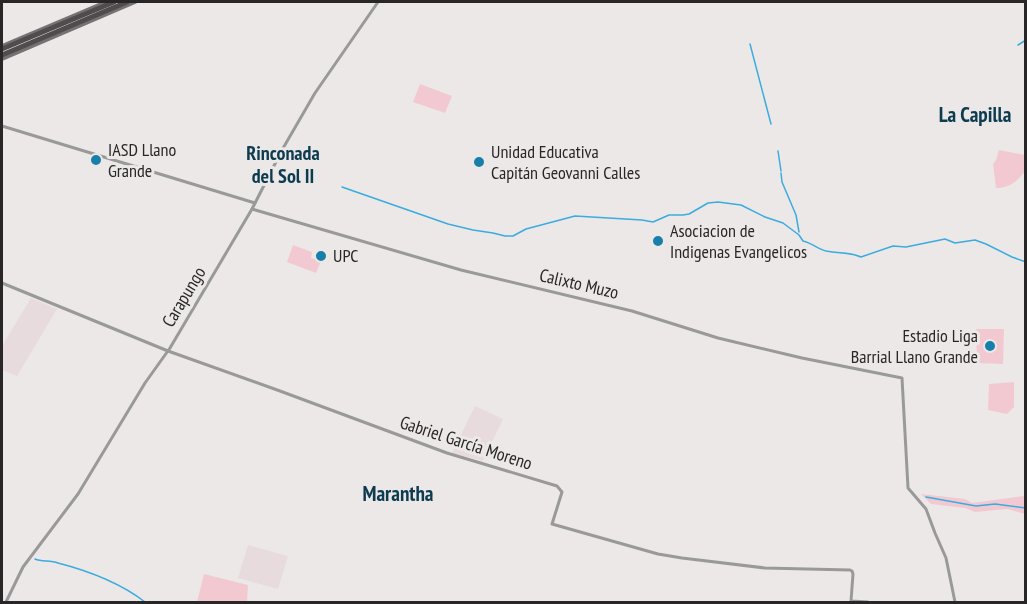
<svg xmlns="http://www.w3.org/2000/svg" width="1027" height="604" viewBox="0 0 1027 604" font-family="'PT Sans Narrow',sans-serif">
<rect width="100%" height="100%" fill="#ece8e8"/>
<g fill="#e8dbde">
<path d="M 31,298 L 57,309 L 17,376 L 2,370 L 2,346 Z"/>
<path d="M 475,406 L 503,419 L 483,461 L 452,453 Z"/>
<path d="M 248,545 L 288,556 L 278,589 L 238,578 Z"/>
</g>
<g fill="#f2c9d1">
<path d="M 420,84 L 452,96 L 445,113 L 413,102 Z"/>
<path d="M 999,150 L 1025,155 L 1025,171 C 1018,181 1009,188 996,188 L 993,164 L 996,160 Z"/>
<path d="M 293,245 L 312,252 L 311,258 L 321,261 L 316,273 L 287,262 Z"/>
<path d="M 976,329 L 1004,329 L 1003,364 L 977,363 Z"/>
<path d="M 1014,382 L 1014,407 L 1007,414 L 988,410 L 989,384 Z"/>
<path d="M 921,494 L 965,499 L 972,503 L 1023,496 L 1025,497 L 1025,514 L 1007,509 L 975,512 L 965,508 L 931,504 Z"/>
<path d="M 204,574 L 248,585 L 247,602 L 197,602 Z"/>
</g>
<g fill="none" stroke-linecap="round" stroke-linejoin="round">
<g stroke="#3aacdf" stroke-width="1.5">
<path d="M 750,44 L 771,124"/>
<path d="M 1018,45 L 1026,40"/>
<path d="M 778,151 L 781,171"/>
<path d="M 781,173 L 782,182 L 796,215 L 799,232"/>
<path d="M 342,187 L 448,224 L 473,230 L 493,233 L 505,236 L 513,236 L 526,229 L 575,216 L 642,220 L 653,222 L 669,215 L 683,215 L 689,214 L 708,203 L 718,202 L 741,205 L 765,217 L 783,223 L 799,235 L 803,241 C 812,243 818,249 826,251 C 840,254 847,251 861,257 L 893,246 L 906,247 L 945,239 L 955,243 L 975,240 L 986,244 L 1012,257 L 1026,262"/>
<path d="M 926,497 L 976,506 L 995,504 L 1026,508"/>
<path d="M 35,559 C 42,562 50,560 58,563 C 89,571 119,582 145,602"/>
</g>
<g stroke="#9a9999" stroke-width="3">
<path d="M 2,126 L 255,203"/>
<path d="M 252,209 L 461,270 L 632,311 L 718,338 L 802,358 L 902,378 L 908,488 L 926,509 L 935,533 L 946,558 L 955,602"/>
<path d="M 2,283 L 168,351 L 280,391 L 447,453 L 557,486 L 562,492 L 552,524 L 658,554 L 682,558 L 765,568 L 850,570 L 852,571 L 853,574 L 851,601 L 868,602"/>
<path d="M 6,602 L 23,567 L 78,494 L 145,383 L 170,348 L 252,209 L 282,150 L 315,93 L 378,2"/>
</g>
<g stroke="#757273" stroke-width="4">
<path d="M 2,46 L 106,2"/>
<path d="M 2,59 L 135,2"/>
</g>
<g stroke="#504c4d" stroke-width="5">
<path d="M 2,49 L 114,2"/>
<path d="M 2,55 L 127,2"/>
</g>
</g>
<g fill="#187fa9" stroke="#ece8e8" stroke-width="2">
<circle cx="96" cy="160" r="6"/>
<circle cx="479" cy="162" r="6"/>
<circle cx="658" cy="241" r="6"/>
<circle cx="321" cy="256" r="6"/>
<circle cx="990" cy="346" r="6"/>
</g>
<g text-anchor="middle" stroke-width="6" stroke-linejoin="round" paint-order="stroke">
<g font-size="18" fill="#282626" stroke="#ece8e8" text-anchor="start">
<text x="108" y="156">IASD Llano<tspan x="108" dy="21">Grande</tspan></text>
<text x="491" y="158">Unidad Educativa<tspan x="491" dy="21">Capitán Geovanni Calles</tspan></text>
<text x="670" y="237">Asociacion de<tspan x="670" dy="21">Indigenas Evangelicos</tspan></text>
<text x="333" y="262">UPC</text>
<text x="978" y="342" text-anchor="end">Estadio Liga<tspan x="978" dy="21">Barrial Llano Grande</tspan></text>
</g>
<g font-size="18" fill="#282626" stroke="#ece8e8">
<text transform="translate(579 284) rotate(13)" y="6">Calixto Muzo</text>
<text transform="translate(184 297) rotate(-59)" y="6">Carapungo</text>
<text transform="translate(466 443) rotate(18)" y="6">Gabriel García Moreno</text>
</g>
<g font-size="20" font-weight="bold" fill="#0d3c50" stroke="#ece8e8">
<text x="283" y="160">Rinconada<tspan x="283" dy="23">del Sol II</tspan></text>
</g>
<g font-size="21" font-weight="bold" fill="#0d3c50" stroke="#ece8e8">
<text x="975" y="122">La Capilla</text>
<text x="398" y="501">Marantha</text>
</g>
</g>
<rect width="1027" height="604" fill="none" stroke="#282626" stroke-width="6"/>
</svg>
